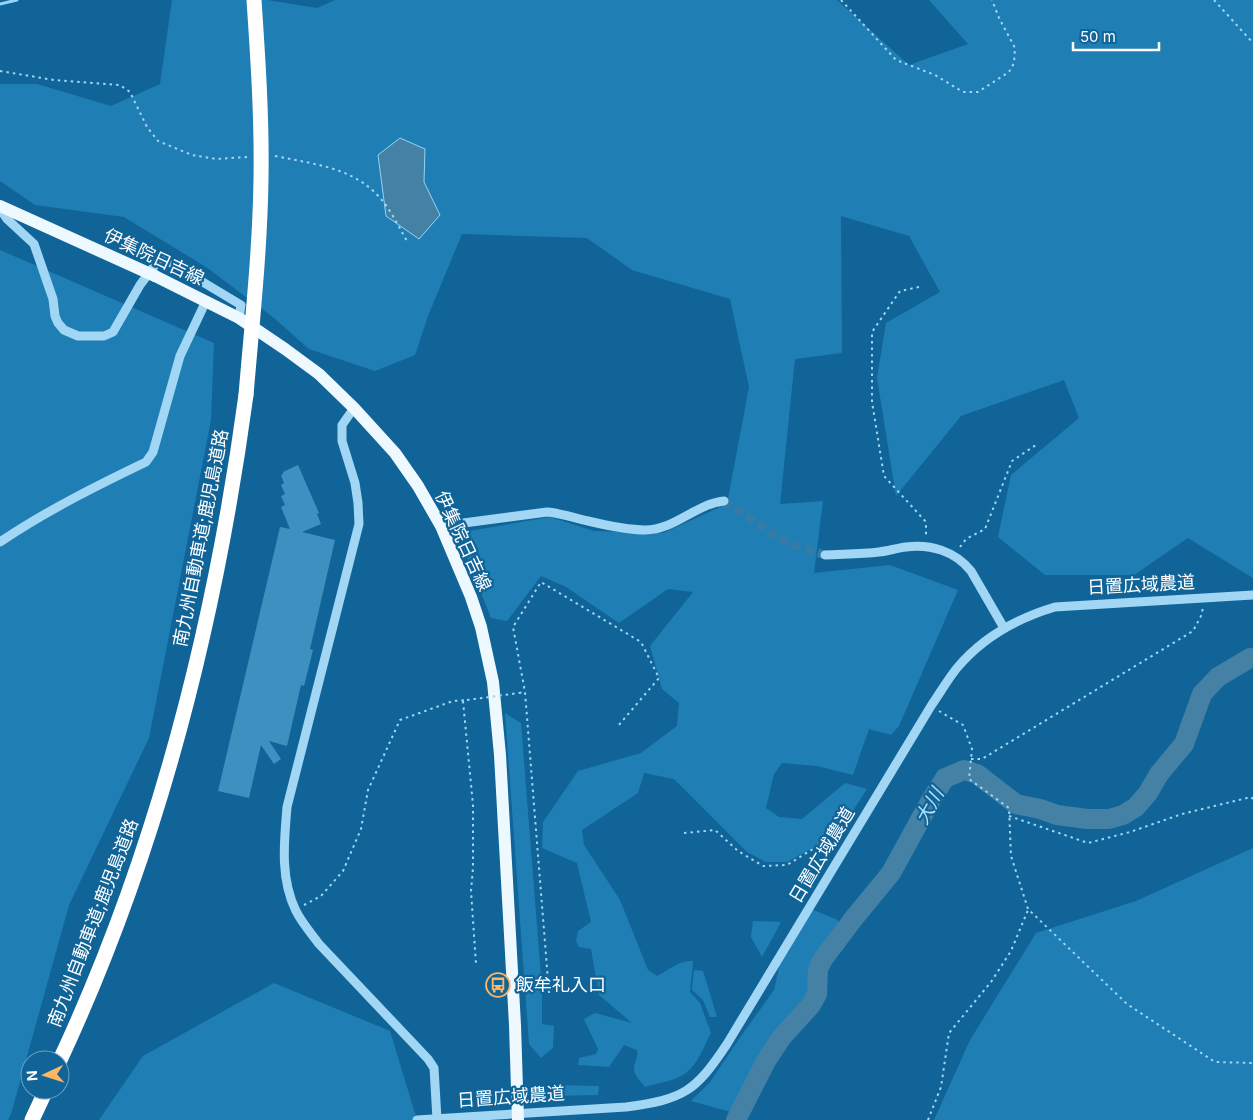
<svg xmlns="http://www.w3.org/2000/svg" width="1253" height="1120" viewBox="0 0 1253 1120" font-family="Inter,'Noto Sans JP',sans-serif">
<rect width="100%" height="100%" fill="#106498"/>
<g fill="#1f7fb5">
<path d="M 172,0 L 267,0 L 317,8 L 335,0 L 837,0 L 909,65 L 968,44 L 929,0 L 1253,0 L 1253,578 L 1188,538 L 1134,575 L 1045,575 L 998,537 L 1011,475 L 1079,418 L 1064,380 L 961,416 L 896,496 L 877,378 L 886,323 L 940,292 L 909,236 L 841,216 L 842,353 L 795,359 L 780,504 L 823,501 L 814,573 L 890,565 L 958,590 L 899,726 L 891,735 L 869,729 L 853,775 L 817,766 L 782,763 L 774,774 L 766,808 L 779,817 L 802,819 L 845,783 L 867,789 L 837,835 L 787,862 L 766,862 L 747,852 L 674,779 L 644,773 L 638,793 L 582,830 L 584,845 L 620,900 L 648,970 L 657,976 C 669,970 679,960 693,961 L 690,992 L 700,1003 L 711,1033 C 704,1046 698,1064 686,1073 C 675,1081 658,1083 645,1087 C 640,1081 633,1074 634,1066 C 636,1059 638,1057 637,1050 L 624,1045 L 609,1067 L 578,1065 L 579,1058 L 596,1054 L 598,1049 L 584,1019 L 595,1013 L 632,1023 L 599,995 L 591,949 L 579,947 L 576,941 L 578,931 L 591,922 L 577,863 L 542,848 L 543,822 L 578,771 L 641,753 L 677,726 L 679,703 L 662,689 L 650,646 L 693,592 L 668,589 L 619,623 L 566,587 L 541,576 L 507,621 L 491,618 L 461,543 L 463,532 L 550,517 L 594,531 L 663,533 L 727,504 L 749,387 L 730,299 L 632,270 L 587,238 L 462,234 L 428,316 L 415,355 L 375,371 L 309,349 L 274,318 L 206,267 L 124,217 L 35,205 L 0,181 L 0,84 L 37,84 L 111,106 L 160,84 Z"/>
<path d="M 0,250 L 214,343 L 211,420 L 149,738 L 69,905 L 11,1114 L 8,1120 L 0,1120 Z"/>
<path d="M 505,713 L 521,723 L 542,989 L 542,1024 L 554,1026 L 553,1048 L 541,1058 L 529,1044 Z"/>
<path d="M 1253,848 L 1253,1120 L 934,1120 L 970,1040 L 1036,933 L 1136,901 Z"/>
<path d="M 811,909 L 838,920 L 838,927 L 810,973 L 805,1005 L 757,1063 L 731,1112 L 691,1101 L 710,1082 L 739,1039 L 774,990 L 783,949 Z"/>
<path d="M 753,921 L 781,922 L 762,957 L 751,937 Z"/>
<path d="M 694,970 L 703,971 L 717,1017 L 710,1017 L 703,1000 L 692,990 Z"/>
<path d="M 274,983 L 390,1031 L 417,1120 L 99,1120 L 143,1056 Z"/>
<path d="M 553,1085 L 599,1086 L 598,1095 L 549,1096 Z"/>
</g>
<path fill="#4581a5" stroke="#92d4f7" d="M 400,138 L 425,149 L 424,182 L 440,215 L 419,239 L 386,216 L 378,155 Z"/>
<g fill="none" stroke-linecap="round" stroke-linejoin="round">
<path stroke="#92d4f7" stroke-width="3" d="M 0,4 L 17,0"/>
<path stroke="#4581a5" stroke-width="20" d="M 736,1120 L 766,1061 L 781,1038 L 811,1005 L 817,994 L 818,969 L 823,959 L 854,918 L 891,873 L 931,800 L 945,778 L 964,770 L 977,774 L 1016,804 L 1040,809 L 1057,815 L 1087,819 L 1109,819 L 1123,815 L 1136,807 L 1148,793 L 1159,774 L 1184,744 L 1202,694 L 1218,677 L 1250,658"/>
</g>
<path fill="#3e90c1" d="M 298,465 L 319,513 L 317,514 L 321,524 L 302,532 L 335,540 L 310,649 L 313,650 L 304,686 L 301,685 L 287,746 L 269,741 L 281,759 L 274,764 L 261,745 L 249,798 L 218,791 L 280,527 L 290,529 L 281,507 L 285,505 L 281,496 L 285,494 L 281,485 L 284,483 L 281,475 L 283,474 L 283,472 Z"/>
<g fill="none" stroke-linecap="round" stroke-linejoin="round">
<path stroke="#347ba7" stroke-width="9" stroke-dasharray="9 4.5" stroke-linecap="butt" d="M 724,501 L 785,542 L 825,555"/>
<g stroke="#a1d6f4" stroke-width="2" stroke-dasharray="2.5 4" stroke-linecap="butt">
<path d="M 841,0 L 896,60 L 935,75 L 963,92 L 978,92 L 1009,72 L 1014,63 L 1015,48 L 999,18 L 992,0"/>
<path d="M 1214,0 L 1253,43"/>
<path d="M 0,71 L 54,80 L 120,85 L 130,92 L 147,127 L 158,141 L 192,155 L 216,159 L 247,157"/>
<path d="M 275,156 C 317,165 357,167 385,204 C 393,215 400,229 407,241"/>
<path d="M 919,287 L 900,291 L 872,332 L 872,402 L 884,476 L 926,522 L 926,536"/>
<path d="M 960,547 L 966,539 L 985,529 L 1012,461 L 1036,445"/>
<path d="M 519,693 L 525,692"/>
<path d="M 463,701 L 473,805 L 473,868 L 471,891 L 476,964"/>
<path d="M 939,711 L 963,725 L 972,749 L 969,779 L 1009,808 L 1011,856 L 1028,909 L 1127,1004 L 1215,1062 L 1253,1063"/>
<path d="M 971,759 L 982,759 L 1193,631 L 1201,616 L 1203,608"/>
<path d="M 1009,816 L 1088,843 L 1130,832 L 1182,814 L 1251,797 L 1253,799"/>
<path d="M 684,833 L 715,830 L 738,851 L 763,866 L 787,865 L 813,849 L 832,851"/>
<path d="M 304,905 L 321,896 L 343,871 L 361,829 L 368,790 L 400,720 L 453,701 L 467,700"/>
<path d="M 549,993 L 525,692 L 513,627 L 541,582 L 641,642 L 659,678 L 618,726"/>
<path d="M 928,1120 L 941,1087 L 949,1033 L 991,982 L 1011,951 L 1028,910"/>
</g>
<g stroke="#a1d6f4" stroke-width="9">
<path d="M 0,209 L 7,219 L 34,244 L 53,299 L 55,316 L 58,323 L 64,330 L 78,336 L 104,336 L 113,332 L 140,285 L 161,257 L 241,305 L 239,318"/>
<path d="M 354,408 L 342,425 L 342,441 L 355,483 L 358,503 L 359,524 L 287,807 C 284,842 280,879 296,911 C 302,923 311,933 319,944 L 428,1059 L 434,1068 L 437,1119"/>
<path d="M 441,526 L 547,512 C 561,513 574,518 588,521 C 605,525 628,530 645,530 C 675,530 695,504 724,501"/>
<path d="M 0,542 C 46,511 96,486 146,462 L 153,452 L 180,356 L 206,301"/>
<path d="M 825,555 C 843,554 861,554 879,552 C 888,551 897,548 906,547 C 931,544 955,551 971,571 L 1004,628"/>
<path d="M 417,1120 L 626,1107 C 684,1099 695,1092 727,1044 L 931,706 C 940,693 948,679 957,668 C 983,637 1018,618 1055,607 L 1253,595"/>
</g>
<path stroke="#eef8ff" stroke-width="12" d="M 155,276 L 239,318 L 285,349 L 319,374 L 354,408 L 395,453 L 418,486 L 441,526 L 471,597 L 481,627 L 493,682 L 500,755 L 515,1025 L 518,1120"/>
<g stroke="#fff" stroke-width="15">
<path d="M 60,1060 C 158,850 215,624 246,395"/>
<path d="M 32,1120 L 46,1090"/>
</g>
<path stroke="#a1d6f4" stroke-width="2" stroke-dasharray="2.5 4" stroke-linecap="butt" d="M 467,700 L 519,693"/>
<path stroke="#eef8ff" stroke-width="12" d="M 0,206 L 155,276"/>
<path stroke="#fff" stroke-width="15" d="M 246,395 C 252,323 260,251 261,179 C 262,119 258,59 254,0"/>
</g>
<defs>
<g id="bus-ring" transform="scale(1.25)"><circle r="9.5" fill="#106498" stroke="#ffb664" stroke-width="1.5"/><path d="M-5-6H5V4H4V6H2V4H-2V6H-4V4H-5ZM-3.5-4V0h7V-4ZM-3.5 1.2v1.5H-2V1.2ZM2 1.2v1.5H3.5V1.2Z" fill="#ffb664"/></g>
</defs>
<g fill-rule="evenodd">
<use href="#bus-ring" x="498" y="985"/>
</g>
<g text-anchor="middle" stroke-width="4.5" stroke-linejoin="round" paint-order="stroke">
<g font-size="18" fill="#fff" stroke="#106498">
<text transform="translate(154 257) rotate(25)" y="6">伊集院日吉線</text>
<text transform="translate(201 538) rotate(-79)" y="6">南九州自動車道;鹿児島道路</text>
<text transform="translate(463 541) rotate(65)" y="6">伊集院日吉線</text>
<text transform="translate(1141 585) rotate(-3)" y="6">日置広域農道</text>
<text transform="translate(822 855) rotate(-59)" y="6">日置広域農道</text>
<text transform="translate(93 923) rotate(-69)" y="6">南九州自動車道;鹿児島道路</text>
<text transform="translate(511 1097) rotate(-4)" y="6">日置広域農道</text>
</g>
<g font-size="18" fill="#fff" stroke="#106498" text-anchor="start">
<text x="516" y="991">飯牟礼入口</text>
</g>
<g font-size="19" font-style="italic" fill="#b1e1fb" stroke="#106498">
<text transform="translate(929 806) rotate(-61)" y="7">大川</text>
</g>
</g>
<g transform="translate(45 1075) rotate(266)"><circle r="24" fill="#106498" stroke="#70a2c1"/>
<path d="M0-4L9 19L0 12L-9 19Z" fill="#ffb664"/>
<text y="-8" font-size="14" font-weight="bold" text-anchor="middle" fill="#ffffff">N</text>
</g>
<path d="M1073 42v8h86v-8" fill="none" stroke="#ffffff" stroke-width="2.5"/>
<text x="1080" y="42" font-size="15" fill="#ffffff" stroke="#106498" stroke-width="4" paint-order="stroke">50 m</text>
</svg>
